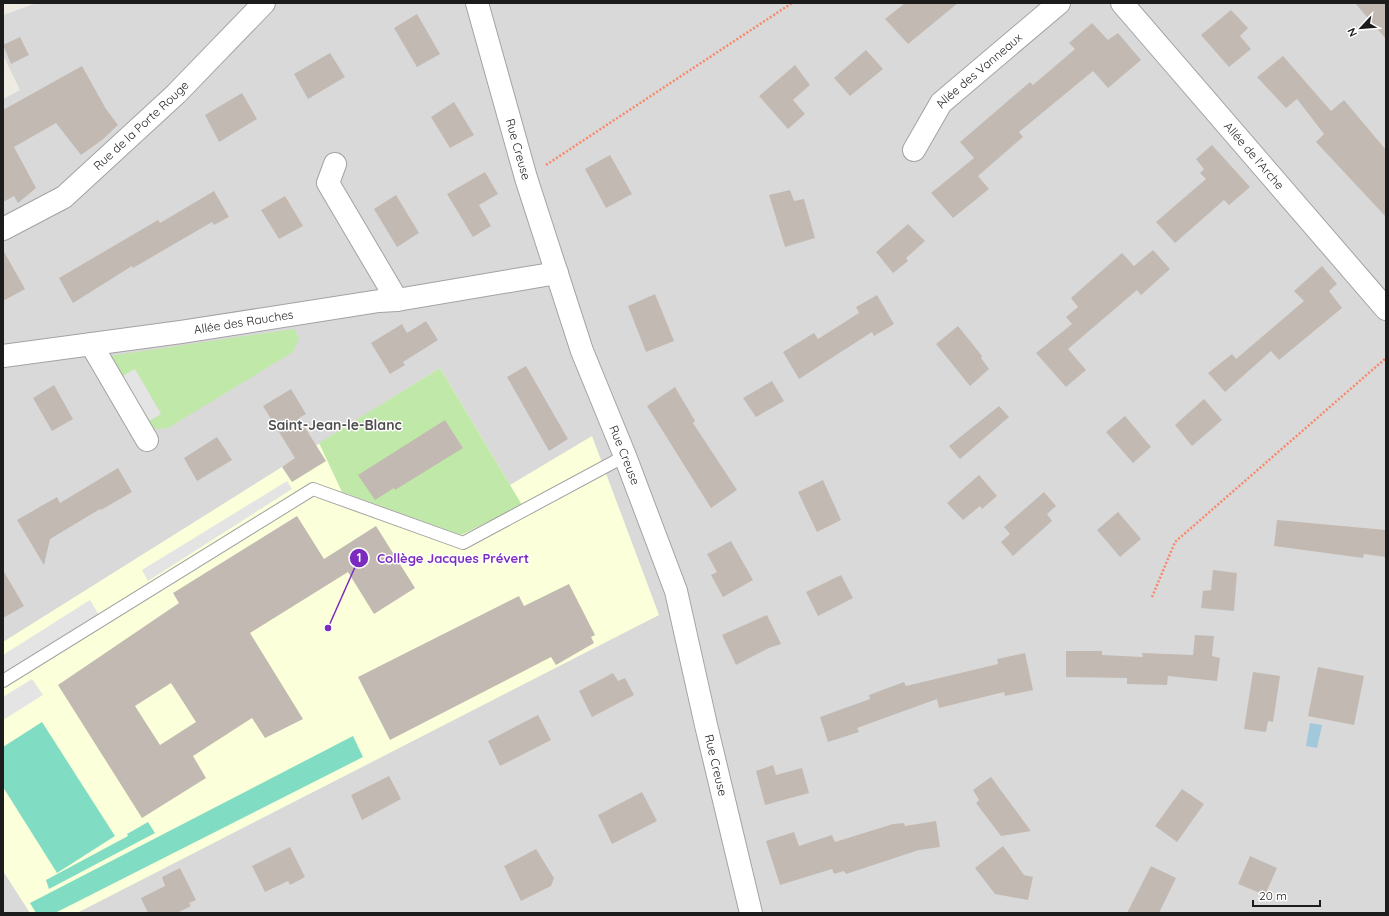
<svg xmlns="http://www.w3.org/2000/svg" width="1389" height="916" viewBox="0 0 1389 916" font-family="Quicksand,sans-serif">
<rect width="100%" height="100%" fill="#eeebe2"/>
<path fill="#dad9d9" d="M 37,3 L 1386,3 L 1386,913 L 3,913 L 3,99 L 20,90 L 3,55 L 3,15 Z"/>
<path fill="#fbffda" d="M 440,368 L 510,485 L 592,436 L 659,615 L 77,913 L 30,913 L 3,871 L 3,642 Z"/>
<g fill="#c0e8a8">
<path d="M 294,329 L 299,338 L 293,352 L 168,428 L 155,429 L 147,422 L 161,414 L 135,370 L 121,377 L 109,356 Z"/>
<path d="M 440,368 L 522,505 L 461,535 L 342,492 L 319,443 Z"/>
</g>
<g fill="#80ddc3">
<path d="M 42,722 L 115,836 L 57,873 L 3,787 L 3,747 Z"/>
<path d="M 353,736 L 363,757 L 55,913 L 36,913 L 30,903 Z"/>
<path d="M 148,822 L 155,833 L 49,889 L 46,880 L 128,836 L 127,834 Z"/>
</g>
<g fill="#e4e4e4">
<path d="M 135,369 L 161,414 L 147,422 L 121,377 Z"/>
<path d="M 287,481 L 292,489 L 148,581 L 142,570 Z"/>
<path d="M 90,600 L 99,615 L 3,674 L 3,655 Z"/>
<path d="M 32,679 L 43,695 L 3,720 L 3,697 Z"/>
</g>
<path fill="#a2c8db" d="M 1310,723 L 1322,725 L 1317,748 L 1306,746 Z"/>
<g fill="#c2bab2" fill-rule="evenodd">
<path d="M 905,3 L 958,3 L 908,44 L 885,19 Z"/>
<path d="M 1355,3 L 1386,3 L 1386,39 Z"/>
<path d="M 1231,10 L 1248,28 L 1240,36 L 1251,49 L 1229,67 L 1201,35 Z"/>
<path d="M 417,14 L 440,54 L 417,67 L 394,28 Z"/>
<path d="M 1092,23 L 1108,40 L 1118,33 L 1141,60 L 1108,88 L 1093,71 L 1019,132 L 1023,137 L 978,176 L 989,189 L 953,218 L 931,193 L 974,158 L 960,142 L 1030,82 L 1033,85 L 1075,49 L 1069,43 Z"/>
<path d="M 20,37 L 29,55 L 11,64 L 3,45 Z"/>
<path d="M 866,50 L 883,69 L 850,96 L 834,78 Z"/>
<path d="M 330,53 L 345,77 L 308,99 L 294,74 Z"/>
<path d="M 1283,56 L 1331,111 L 1344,100 L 1386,150 L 1386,217 L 1316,142 L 1324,134 L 1297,99 L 1286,108 L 1257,77 Z"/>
<path d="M 795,65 L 810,85 L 793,100 L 805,114 L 788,129 L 759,96 Z"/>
<path d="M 82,66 L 106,109 L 118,125 L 102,140 L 81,155 L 56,123 L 14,147 L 36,188 L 18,203 L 14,196 L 3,202 L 3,110 Z"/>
<path d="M 242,93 L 257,119 L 219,142 L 205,115 Z"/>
<path d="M 454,102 L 474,135 L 450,148 L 431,117 Z"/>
<path d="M 1212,145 L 1250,187 L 1229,205 L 1224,200 L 1175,243 L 1156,222 L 1206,179 L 1200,173 L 1204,169 L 1196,159 Z"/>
<path d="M 610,155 L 632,194 L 606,208 L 585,169 Z"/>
<path d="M 485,172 L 498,194 L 479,205 L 491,226 L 473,237 L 447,194 Z"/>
<path d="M 790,190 L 794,201 L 804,199 L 815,238 L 785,247 L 769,195 Z"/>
<path d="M 214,191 L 229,217 L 214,225 L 212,222 L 133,268 L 132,266 L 73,303 L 59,278 L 158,220 L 160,223 Z"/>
<path d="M 396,195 L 419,233 L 397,247 L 374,209 Z"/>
<path d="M 285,196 L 303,226 L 279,239 L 261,210 Z"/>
<path d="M 908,224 L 925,241 L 906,258 L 908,261 L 893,273 L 876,252 Z"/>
<path d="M 3,250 L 25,289 L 3,301 Z"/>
<path d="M 1153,250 L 1170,269 L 1141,295 L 1137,290 L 1068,349 L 1086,370 L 1066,387 L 1036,353 L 1072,324 L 1066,317 L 1078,307 L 1071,298 L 1122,253 L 1134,266 Z"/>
<path d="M 1322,266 L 1337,284 L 1329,291 L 1342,308 L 1279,360 L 1271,351 L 1225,392 L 1208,373 L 1232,354 L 1236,359 L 1304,301 L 1294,291 Z"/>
<path d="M 655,294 L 674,341 L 646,352 L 628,306 Z"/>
<path d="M 877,295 L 894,324 L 874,336 L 872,332 L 799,379 L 783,352 L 814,333 L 818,339 L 859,313 L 856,307 Z"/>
<path d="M 426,321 L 438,340 L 403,362 L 405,365 L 390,374 L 371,343 L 402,324 L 407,333 Z"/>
<path d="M 958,326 L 982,356 L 981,358 L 989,369 L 970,386 L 936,344 Z"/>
<path d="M 526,366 L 568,439 L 549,451 L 507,377 Z"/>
<path d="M 772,381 L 784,401 L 756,417 L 743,398 Z"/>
<path d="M 54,385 L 73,419 L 52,431 L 33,398 Z"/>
<path d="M 675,387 L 695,421 L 693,423 L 737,490 L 711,508 L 647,406 Z"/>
<path d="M 291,389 L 306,414 L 299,418 L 326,461 L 292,482 L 282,467 L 295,458 L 263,406 Z"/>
<path d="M 1204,399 L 1222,420 L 1192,446 L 1175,425 Z"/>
<path d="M 999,406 L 1009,417 L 960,459 L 949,446 Z"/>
<path d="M 1125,416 L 1151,447 L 1133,463 L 1106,432 Z"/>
<path d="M 445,420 L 463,448 L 395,490 L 394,488 L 375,500 L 358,475 Z"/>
<path d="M 217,437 L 232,460 L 197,481 L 184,458 Z"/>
<path d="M 118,468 L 132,492 L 101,510 L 100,509 L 50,539 L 44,565 L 17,520 L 57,497 L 60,503 Z"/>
<path d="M 979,475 L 997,496 L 982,509 L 980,506 L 963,520 L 947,503 Z"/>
<path d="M 823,480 L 841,520 L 817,532 L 798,492 Z"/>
<path d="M 1044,492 L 1056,506 L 1047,514 L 1052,521 L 1013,556 L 1001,542 L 1010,534 L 1004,527 Z"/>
<path d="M 1118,512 L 1141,539 L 1120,557 L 1097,530 Z"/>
<path d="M 297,516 L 324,559 L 376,526 L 415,588 L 374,614 L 348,572 L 250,633 L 303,719 L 265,738 L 252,718 L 193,756 L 206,778 L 142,818 L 58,685 L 179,603 L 173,593 ZM 171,683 L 196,722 L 160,745 L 135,706 Z"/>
<path d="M 1277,520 L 1386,530 L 1386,557 L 1364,554 L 1363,558 L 1274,546 Z"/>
<path d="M 731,541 L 753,580 L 723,597 L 711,575 L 717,572 L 707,554 Z"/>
<path d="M 3,570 L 24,606 L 3,618 Z"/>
<path d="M 1213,570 L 1237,573 L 1234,611 L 1201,608 L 1203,591 L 1211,590 Z"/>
<path d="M 841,575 L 853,598 L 818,616 L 806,592 Z"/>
<path d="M 569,584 L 595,635 L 591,637 L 594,643 L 556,665 L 551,657 L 390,740 L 358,677 L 519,596 L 524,606 Z"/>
<path d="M 767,615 L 781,644 L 769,648 L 736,665 L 722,635 Z"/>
<path d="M 1195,635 L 1214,636 L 1212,656 L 1220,658 L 1217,681 L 1168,676 L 1167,685 L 1127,684 L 1127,678 L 1066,677 L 1066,651 L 1102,651 L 1102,655 L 1143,657 L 1142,653 L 1193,655 Z"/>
<path d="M 1025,653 L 1033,690 L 1005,696 L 1004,692 L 939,708 L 937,699 L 857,728 L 859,732 L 828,742 L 820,717 L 870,699 L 869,695 L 904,682 L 906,686 L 998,664 L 997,659 Z"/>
<path d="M 1318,667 L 1364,676 L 1354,725 L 1308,716 Z"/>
<path d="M 1253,672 L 1280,676 L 1273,722 L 1268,721 L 1266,732 L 1244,729 Z"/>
<path d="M 613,673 L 618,681 L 625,678 L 634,695 L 592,717 L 579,691 Z"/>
<path d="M 538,715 L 551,740 L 500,766 L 488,741 Z"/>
<path d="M 773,765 L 776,775 L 802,768 L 809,793 L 765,805 L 756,771 Z"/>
<path d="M 389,776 L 401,799 L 362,820 L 351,795 Z"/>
<path d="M 991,777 L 1031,831 L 1001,836 L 976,803 L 979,800 L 973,790 Z"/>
<path d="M 1182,789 L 1204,804 L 1177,842 L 1155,826 Z"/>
<path d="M 642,792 L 657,821 L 612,844 L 598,815 Z"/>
<path d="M 936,821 L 940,847 L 919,850 L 846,874 L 844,871 L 834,874 L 832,869 L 780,885 L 766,841 L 794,832 L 799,846 L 832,835 L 835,842 L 893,824 L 904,823 L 905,826 Z"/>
<path d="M 1003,846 L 1024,875 L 1033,877 L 1028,900 L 995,894 L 975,868 Z"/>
<path d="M 290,847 L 305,877 L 290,885 L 288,881 L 265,892 L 252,866 Z"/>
<path d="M 536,849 L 554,878 L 551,886 L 521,901 L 504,866 Z"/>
<path d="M 1250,856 L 1277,868 L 1265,895 L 1238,884 Z"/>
<path d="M 1151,866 L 1176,878 L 1159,913 L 1127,913 Z"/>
<path d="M 180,868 L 196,900 L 189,903 L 191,906 L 177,913 L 148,913 L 141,898 L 165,886 L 162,877 Z"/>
</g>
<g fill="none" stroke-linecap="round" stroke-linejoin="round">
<g stroke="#a3a3a3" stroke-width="14">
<path id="service" d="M 3,681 L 313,489 L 463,543 L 625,456"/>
</g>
<g stroke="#a3a3a3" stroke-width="24">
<g id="minor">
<path id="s1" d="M 1122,3 L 1386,309"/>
<path id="s2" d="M 914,150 L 941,103 L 1059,3"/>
<path d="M 335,164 L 328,183 L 397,300"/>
<path d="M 91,344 L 147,440"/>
<path id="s3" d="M 3,356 L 181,332 L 379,301 L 397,300 L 557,273"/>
</g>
</g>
<g stroke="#a3a3a3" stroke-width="24">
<g id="tertiary">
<path id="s4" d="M 477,3 L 526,178 L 582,351 L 625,456 L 676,591 L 706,725 L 751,913"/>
<path id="s5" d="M 3,229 L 64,197 L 176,94 L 264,3"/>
</g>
</g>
<g stroke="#f88869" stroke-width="2.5" stroke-dasharray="2 2" stroke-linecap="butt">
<path d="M 546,165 L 792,3"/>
<path d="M 1152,597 L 1175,542 L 1386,358"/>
</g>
<use href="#service" stroke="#fff" stroke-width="12"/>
<use href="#minor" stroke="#fff" stroke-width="22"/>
<use href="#tertiary" stroke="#fff" stroke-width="22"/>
</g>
<g text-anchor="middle" stroke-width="3" stroke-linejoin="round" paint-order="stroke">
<g font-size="12" fill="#1c1c1c" stroke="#fff">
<text dy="4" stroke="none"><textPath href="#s2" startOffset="104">Allée des Vanneaux</textPath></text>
<text dy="4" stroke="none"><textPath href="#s5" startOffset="174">Rue de la Porte Rouge</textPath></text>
<text dy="4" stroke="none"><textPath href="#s4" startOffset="152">Rue Creuse</textPath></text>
<text dy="4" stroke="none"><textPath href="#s1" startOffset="202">Allée de l'Arche</textPath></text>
<text dy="4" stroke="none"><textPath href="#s3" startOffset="243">Allée des Rauches</textPath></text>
<text dy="4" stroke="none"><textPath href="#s4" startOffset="476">Rue Creuse</textPath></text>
<text dy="4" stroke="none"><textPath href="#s4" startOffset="800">Rue Creuse</textPath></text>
</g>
<g font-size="14" font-weight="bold" fill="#4f4f4f" stroke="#fff">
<text x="335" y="430">Saint-Jean-le-Blanc</text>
</g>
</g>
<path fill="none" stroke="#7b2cbf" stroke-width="1.5" d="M328 628L359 558"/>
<g fill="#7b2cbf" stroke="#fff" stroke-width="1.5">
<circle cx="328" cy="628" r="4"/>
<circle cx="359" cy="558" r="10"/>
</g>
<g font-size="12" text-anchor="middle" font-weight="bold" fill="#fff">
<text x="359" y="562">1</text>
</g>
<g font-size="13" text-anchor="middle" font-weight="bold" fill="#7b2cbf" stroke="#fff" stroke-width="3" stroke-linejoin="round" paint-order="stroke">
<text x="453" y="563">Collège Jacques Prévert</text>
</g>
<rect width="1389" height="916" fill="none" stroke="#1c1c1c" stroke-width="8"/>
<g transform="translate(1361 28) rotate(244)" stroke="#ffffff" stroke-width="3" paint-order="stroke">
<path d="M0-3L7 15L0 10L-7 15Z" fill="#1c1c1c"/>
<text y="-6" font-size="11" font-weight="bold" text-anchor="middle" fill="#1c1c1c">N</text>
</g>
<path d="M1253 900v6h67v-6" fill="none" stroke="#1c1c1c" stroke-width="2"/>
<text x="1259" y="900" font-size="12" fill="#1c1c1c" stroke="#ffffff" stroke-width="3" paint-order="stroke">20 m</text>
</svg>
